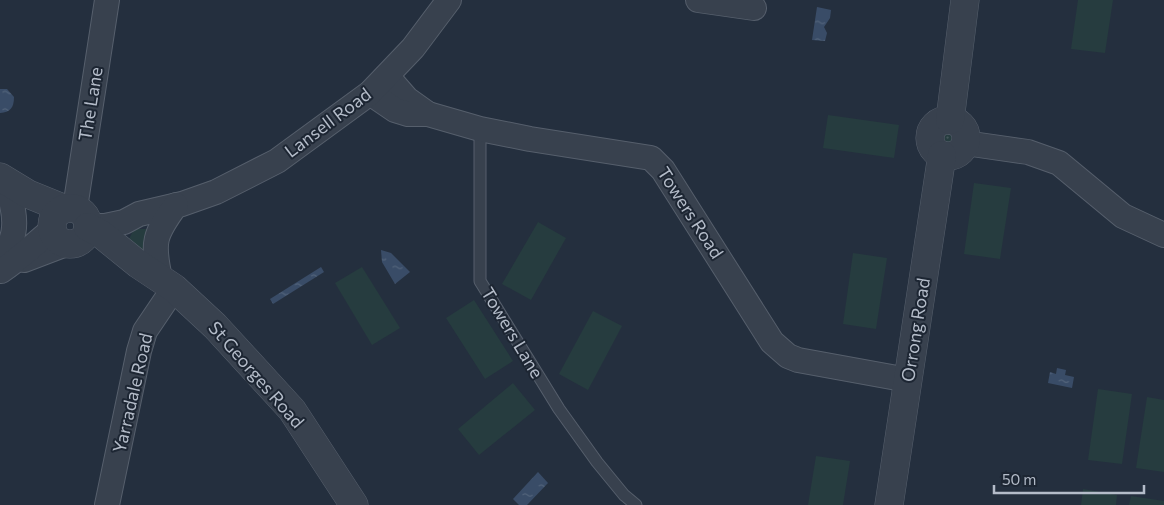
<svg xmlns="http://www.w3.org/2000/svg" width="1164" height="505" viewBox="0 0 1164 505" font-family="Commissioner,sans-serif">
<defs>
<pattern id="garden-dots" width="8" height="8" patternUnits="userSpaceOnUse" patternTransform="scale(1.25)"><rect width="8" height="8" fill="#263c3f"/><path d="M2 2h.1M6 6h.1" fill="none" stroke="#435659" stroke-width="1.8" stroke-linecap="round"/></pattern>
<pattern id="water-ripples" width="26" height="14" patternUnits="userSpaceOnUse" patternTransform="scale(1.25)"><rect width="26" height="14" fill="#394c67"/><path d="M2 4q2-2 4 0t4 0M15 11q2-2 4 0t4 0" fill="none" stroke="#53647b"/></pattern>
</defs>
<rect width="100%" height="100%" fill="#242f3e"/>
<g fill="#263c3f">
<path d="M 1078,0 L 1113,0 L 1105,53 L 1071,49 Z"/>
<path d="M 828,115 L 899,125 L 894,158 L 823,148 Z"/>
<path d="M 974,183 L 1011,188 L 1000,259 L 964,254 Z"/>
<path d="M 538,222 L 566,238 L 531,300 L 502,284 Z"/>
<path d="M 134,229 L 153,229 L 148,255 L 129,239 Z"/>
<path d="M 853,253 L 887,258 L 876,329 L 843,324 Z"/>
<path d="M 362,267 L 400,328 L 372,345 L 335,283 Z"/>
<path d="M 474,300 L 513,361 L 485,379 L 446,318 Z"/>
<path d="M 593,311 L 622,326 L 588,390 L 559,374 Z"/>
<path d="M 513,383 L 535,410 L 479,455 L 458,429 Z"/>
<path d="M 1098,389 L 1132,394 L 1122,464 L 1088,460 Z"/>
<path d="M 1147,397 L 1164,400 L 1164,472 L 1136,468 Z"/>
<path d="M 816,456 L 850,461 L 843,505 L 808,505 Z"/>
<path d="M 1083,489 L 1117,495 L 1116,505 L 1081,505 Z"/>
<path d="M 1131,496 L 1164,501 L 1164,505 L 1129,505 Z"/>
</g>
<circle fill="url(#garden-dots)" cx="947" cy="138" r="10"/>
<g fill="url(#water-ripples)">
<path d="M 817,7 L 831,10 L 830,18 L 824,27 L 827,33 L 825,41 L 812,40 Z"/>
<path d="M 0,89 L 7,89 L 14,97 C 14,108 10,112 0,113 Z"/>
<path d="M 381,250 L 391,253 L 410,272 L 395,284 L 382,262 Z"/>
<path d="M 321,267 L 324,272 L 273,304 L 270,299 Z"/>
<path d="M 1057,368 L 1066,370 L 1065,375 L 1074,377 L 1072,388 L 1048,383 L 1050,372 L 1056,374 Z"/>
<path d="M 538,472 L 548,483 L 527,505 L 519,505 L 513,499 Z"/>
</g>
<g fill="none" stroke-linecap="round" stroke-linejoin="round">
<g stroke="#565f6c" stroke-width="13">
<path id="service" d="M 480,129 L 480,281 L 559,409 L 597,462 L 624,495 L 636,505"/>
</g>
<g stroke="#565f6c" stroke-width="26">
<g id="minor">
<path d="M 698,0 L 754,8"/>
<path d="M 387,76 L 407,99 L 428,114"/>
<path d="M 370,93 L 395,110 L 408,114 L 428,114 L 480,129 L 530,139 L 651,158 L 663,170 L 772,342 L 788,356 L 798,360 L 908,380"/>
<path d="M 965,143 L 1028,152 L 1059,163 L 1123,216 L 1164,235"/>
<path d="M 75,208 L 107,0"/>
<path d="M 88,226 L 105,226 L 124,222 L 139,214 L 182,204 L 216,192 L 277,161 L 370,93 L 413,48 L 449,0"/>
<path d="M 24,260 L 66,244"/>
<path d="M 0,267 C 13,239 19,228 10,197"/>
<path d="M 1,271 C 20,259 35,243 52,230"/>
<path d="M 160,278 C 152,242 154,235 176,205"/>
<path d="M 107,505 L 139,351 L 145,331 L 174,288"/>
</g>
</g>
<g stroke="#565f6c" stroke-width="29">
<g id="tertiary">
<circle cx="948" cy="138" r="18"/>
<path d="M 950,120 L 965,0"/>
<path d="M 0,177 L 28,194 L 65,209"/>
<circle cx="70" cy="226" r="18"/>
<path d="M 88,227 L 101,234 L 138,264 L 174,288 L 215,326 L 292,410 L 354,505"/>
<path d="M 889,505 L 942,155"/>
</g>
</g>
<use href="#service" stroke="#38414e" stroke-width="11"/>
<use href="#minor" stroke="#38414e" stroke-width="24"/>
<use href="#tertiary" stroke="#38414e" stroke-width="28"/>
</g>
<g text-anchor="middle" stroke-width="4" stroke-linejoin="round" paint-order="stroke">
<g font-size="18" fill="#b4bcc9" stroke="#1d2633">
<text transform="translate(91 104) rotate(-81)" y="6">The Lane</text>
<text transform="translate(328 123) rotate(-37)" y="6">Lansell Road</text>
<text transform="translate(690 213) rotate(57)" y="6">Towers Road</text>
<text transform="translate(916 330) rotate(-81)" y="6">Orrong Road</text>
<text transform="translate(512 333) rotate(59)" y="6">Towers Lane</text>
<text transform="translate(256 375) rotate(49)" y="6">St Georges Road</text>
<text transform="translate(133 393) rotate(-77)" y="6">Yarradale Road</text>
</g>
</g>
<path d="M994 485v8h150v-8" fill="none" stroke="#b4bcc9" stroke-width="2.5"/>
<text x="1002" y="485" font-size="15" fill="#b4bcc9" stroke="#1d2633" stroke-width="4" paint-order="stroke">50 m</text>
</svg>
